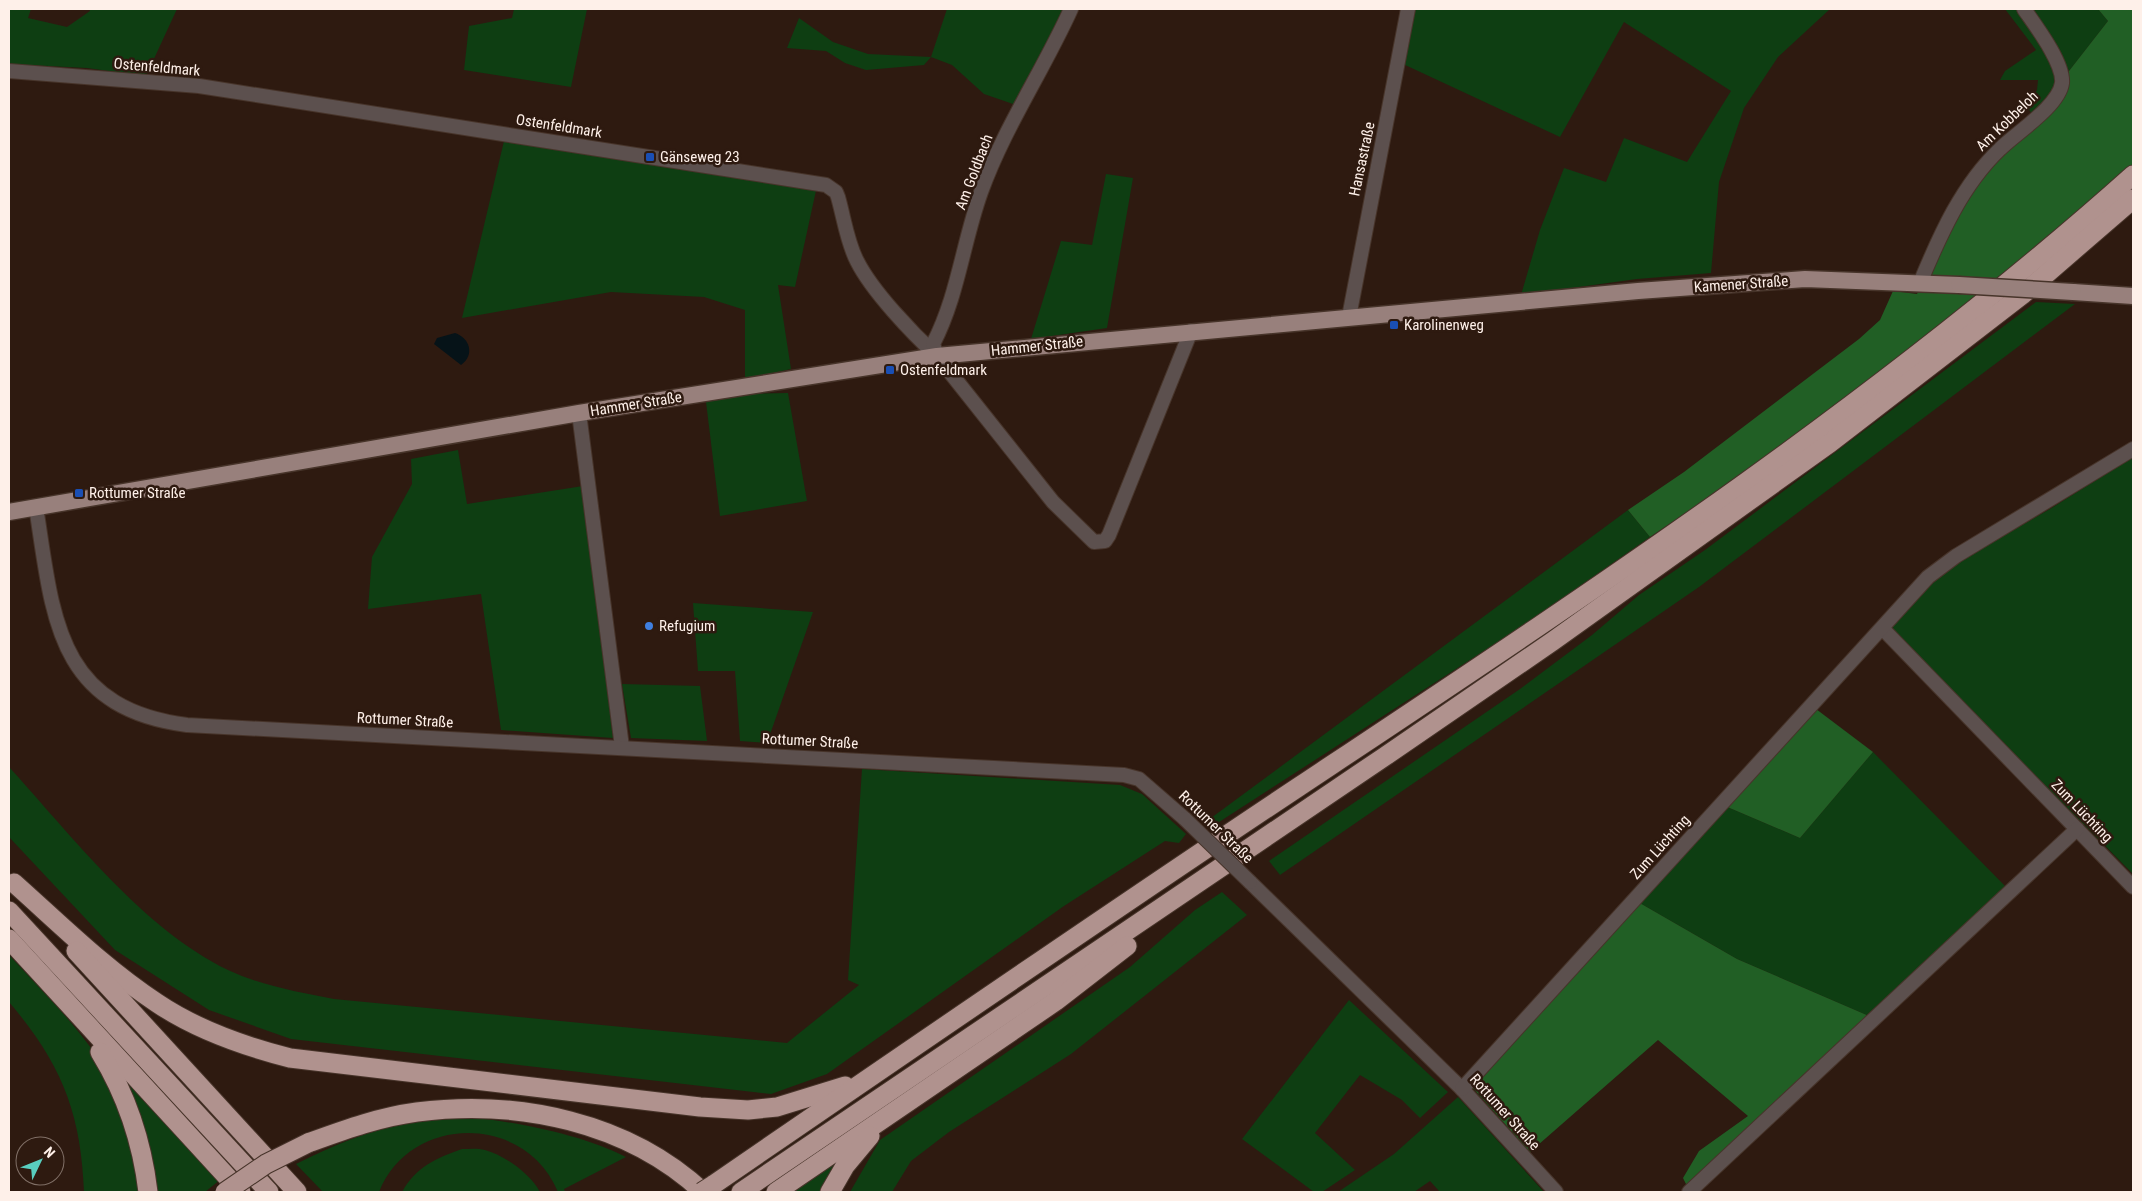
<svg xmlns="http://www.w3.org/2000/svg" width="2142" height="1201" viewBox="0 0 2142 1201" font-family="'Roboto Condensed',sans-serif">
<rect width="100%" height="100%" fill="#2e1a10"/>
<g fill="#0e3e12">
<path d="M 9,9 L 31,9 L 28,18 L 67,27 L 90,11 L 89,9 L 177,9 L 146,76 L 87,68 L 9,64 Z"/>
<path d="M 514,9 L 587,9 L 571,87 L 464,70 L 469,26 L 512,18 Z"/>
<path d="M 947,9 L 1068,9 L 1016,105 L 984,94 L 952,65 L 931,57 L 924,65 L 866,70 L 845,63 L 826,51 L 787,48 L 799,18 L 833,42 L 868,54 L 931,57 Z"/>
<path d="M 1414,9 L 1830,9 L 1778,57 L 1744,108 L 1719,182 L 1711,273 L 1637,279 L 1521,295 L 1540,230 L 1564,168 L 1606,182 L 1624,138 L 1687,162 L 1731,91 L 1624,22 L 1560,137 L 1403,64 Z"/>
<path d="M 2005,9 L 2019,9 L 2049,55 L 2057,80 L 2050,97 L 2032,114 L 2027,107 L 2037,90 L 2038,80 L 2000,80 L 2005,71 L 2036,50 Z"/>
<path d="M 2032,9 L 2098,9 L 2108,21 L 2069,71 L 2050,36 Z"/>
<path d="M 504,141 L 817,186 L 795,287 L 778,285 L 791,369 L 745,379 L 745,310 L 704,297 L 611,292 L 462,318 Z"/>
<path d="M 1106,174 L 1133,178 L 1107,328 L 1031,339 L 1061,241 L 1092,245 Z"/>
<path d="M 2036,302 L 2075,304 L 1699,587 L 1280,875 L 1269,861 L 1520,689 L 1592,635 L 1639,595 L 1705,550 Z"/>
<path d="M 788,393 L 807,501 L 720,516 L 706,402 L 745,394 Z"/>
<path d="M 458,450 L 467,504 L 583,486 L 613,738 L 501,730 L 481,594 L 368,609 L 372,557 L 412,484 L 411,459 Z"/>
<path d="M 2133,457 L 2133,874 L 1890,629 L 1917,595 L 1949,567 L 2050,509 Z"/>
<path d="M 1628,510 L 1650,537 L 1527,623 L 1216,824 L 1211,818 Z"/>
<path d="M 693,603 L 813,612 L 767,743 L 740,741 L 735,671 L 698,671 Z"/>
<path d="M 622,684 L 700,686 L 707,741 L 631,738 Z"/>
<path d="M 1873,752 L 2007,888 L 1869,1016 L 1737,959 L 1638,902 L 1725,806 L 1800,838 Z"/>
<path d="M 9,767 C 73,837 142,928 228,970 C 262,986 298,992 334,999 L 787,1043 L 859,985 L 848,980 L 862,769 L 1120,785 L 1142,794 L 1186,834 L 1179,843 L 1165,841 L 1064,906 L 827,1074 L 771,1094 L 291,1039 L 209,1010 L 115,950 L 9,837 Z"/>
<path d="M 1222,892 L 1247,915 L 1071,1054 L 949,1132 L 911,1161 L 892,1192 L 850,1192 L 880,1140 L 1130,967 L 1195,910 Z"/>
<path d="M 9,955 C 54,1004 109,1055 129,1121 C 136,1144 139,1169 144,1192 L 84,1192 C 81,1112 61,1063 9,1002 Z"/>
<path d="M 1349,1000 L 1448,1092 L 1420,1118 L 1402,1100 L 1360,1075 L 1315,1133 L 1355,1170 L 1322,1192 L 1314,1192 L 1242,1139 Z"/>
<path d="M 111,1058 L 221,1179 L 205,1192 L 153,1192 Z"/>
<path d="M 1458,1097 L 1544,1192 L 1440,1192 L 1430,1181 L 1414,1192 L 1338,1192 L 1394,1154 Z"/>
<path d="M 476,1118 C 523,1123 585,1136 626,1157 L 564,1189 L 565,1192 L 558,1192 C 526,1114 411,1113 379,1192 L 323,1192 L 296,1164 C 331,1146 368,1131 407,1123 C 430,1119 454,1119 476,1118 Z"/>
<path d="M 462,1149 C 469,1149 478,1148 485,1150 C 504,1155 531,1174 540,1192 L 402,1192 C 416,1167 436,1158 462,1149 Z"/>
<path d="M 844,1152 L 824,1192 L 787,1192 Z"/>
</g>
<g fill="#215f25">
<path d="M 2098,9 L 2133,9 L 2133,167 L 2004,279 L 1773,454 L 1650,537 L 1628,510 L 1684,472 L 1859,339 L 1880,320 L 1893,291 L 1917,294 L 1976,181 L 2057,103 L 2069,71 L 2108,21 Z"/>
<path d="M 1816,709 L 1873,752 L 1800,838 L 1725,806 Z"/>
<path d="M 1638,902 L 1737,959 L 1869,1016 L 1689,1190 L 1683,1178 L 1699,1151 L 1748,1116 L 1658,1040 L 1530,1152 L 1471,1086 Z"/>
</g>
<path fill="#061318" d="M 455,333 C 470,338 475,355 461,365 L 434,344 L 437,338 Z"/>
<g fill="none" stroke-linecap="round" stroke-linejoin="round">
<g stroke="#47342a" stroke-width="16">
<g id="minor">
<path d="M 9,71 L 199,86 L 826,185 L 836,192 L 838,197 C 844,218 847,242 857,261 C 872,291 912,333 937,356 L 1053,502 L 1094,542 L 1105,541 L 1109,535 L 1191,331"/>
<path d="M 1920,283 C 1940,235 1962,185 2000,149 C 2016,133 2059,106 2062,83 C 2064,63 2035,25 2024,9"/>
<path d="M 1349,317 L 1408,9"/>
<path d="M 937,356 L 933,344 C 958,296 963,242 981,192 C 1004,128 1043,71 1071,9"/>
<path d="M 579,413 L 622,747"/>
<path d="M 36,507 C 53,615 55,708 187,725 L 1124,775 L 1139,779 L 1185,819"/>
<path d="M 1883,629 L 2133,887"/>
<path d="M 1250,882 L 1462,1089 L 1556,1192"/>
<path d="M 1462,1089 L 1928,577 L 1956,556 L 2133,449"/>
<path d="M 1689,1192 L 2077,829"/>
</g>
</g>
<g stroke="#47342a" stroke-width="19">
<g id="major">
<path d="M 2073,292 L 2133,296"/>
<path d="M 9,512 L 579,413 L 937,356 L 1638,291 L 1805,279 L 1959,285"/>
</g>
</g>
<g stroke="#47342a" stroke-width="21">
<g id="highway">
<path d="M 14,883 C 60,924 105,969 157,1003 C 197,1030 243,1046 290,1058 L 700,1107 L 748,1110 L 777,1107 L 845,1086"/>
<path d="M 9,911 L 269,1192"/>
<path d="M 9,939 L 241,1192"/>
<path d="M 76,951 L 297,1192"/>
<path d="M 100,1052 C 127,1096 142,1141 148,1192"/>
<path d="M 308,1143 C 344,1130 379,1117 417,1112 C 518,1099 628,1122 703,1192"/>
<path d="M 713,1185 C 908,1051 1103,917 1300,786 C 1587,595 1876,405 2133,175"/>
<path d="M 741,1192 L 1384,757 L 1553,641 L 1830,443 L 2022,295 L 2133,199"/>
<path d="M 776,1192 L 1056,1001 L 1127,946"/>
<path d="M 830,1192 L 845,1166 L 870,1136"/>
</g>
</g>
<use href="#minor" stroke="#5c504e" stroke-width="14"/>
<use href="#major" stroke="#98807c" stroke-width="16"/>
<use href="#highway" stroke="#b0928e" stroke-width="19"/>
<g stroke="#47342a" stroke-width="16" stroke-linecap="butt">
<path id="minor-bridge" d="M 1185,819 L 1250,882"/>
</g>
<g stroke="#47342a" stroke-width="19" stroke-linecap="butt">
<path id="major-bridge" d="M 1959,285 L 2073,292"/>
</g>
<g stroke="#47342a" stroke-width="21" stroke-linecap="butt">
<g id="highway-bridge">
<path d="M 225,1192 L 266,1164 L 308,1143"/>
<path d="M 702,1192 L 713,1185"/>
</g>
</g>
<use href="#minor-bridge" stroke="#5c504e" stroke-width="14"/>
<use href="#major-bridge" stroke="#98807c" stroke-width="16"/>
<use href="#highway-bridge" stroke="#b0928e" stroke-width="19"/>
</g>
<g fill="#1a4fb4" stroke="#2e1a10" stroke-width="2">
<rect x="645" y="152" width="10" height="10" rx="2.5"/>
<rect x="1389" y="320" width="10" height="10" rx="2.5"/>
<rect x="885" y="365" width="10" height="10" rx="2.5"/>
<rect x="74" y="488" width="10" height="10" rx="2.5"/>
</g>
<circle fill="#3f7fe0" stroke="#2e1a10" stroke-width="2" cx="649" cy="626" r="5"/>
<g text-anchor="middle" stroke-width="5" stroke-linejoin="round" paint-order="stroke">
<g font-size="15" fill="#fef0e9" stroke="#2e1a10">
<text transform="translate(157 67) rotate(5)" y="5">Ostenfeldmark</text>
<text transform="translate(2007 121) rotate(-44)" y="5">Am Kobbeloh</text>
<text transform="translate(559 126) rotate(9)" y="5">Ostenfeldmark</text>
<text transform="translate(1362 159) rotate(-78)" y="5">Hansastraße</text>
<text transform="translate(974 172) rotate(-69)" y="5">Am Goldbach</text>
<text transform="translate(1741 284) rotate(-4)" y="5">Kamener Straße</text>
<text transform="translate(1037 346) rotate(-6)" y="5">Hammer Straße</text>
<text transform="translate(636 404) rotate(-9)" y="5">Hammer Straße</text>
<text transform="translate(405 720) rotate(3)" y="5">Rottumer Straße</text>
<text transform="translate(810 741) rotate(3)" y="5">Rottumer Straße</text>
<text transform="translate(2082 811) rotate(46)" y="5">Zum Lüchting</text>
<text transform="translate(1216 827) rotate(44)" y="5">Rottumer Straße</text>
<text transform="translate(1660 847) rotate(-48)" y="5">Zum Lüchting</text>
<text transform="translate(1505 1112) rotate(48)" y="5">Rottumer Straße</text>
</g>
<g font-size="15" fill="#fef0e9" stroke="#2e1a10" text-anchor="start">
<text x="660" y="162">Gänseweg 23</text>
<text x="1404" y="330">Karolinenweg</text>
<text x="900" y="375">Ostenfeldmark</text>
<text x="89" y="498">Rottumer Straße</text>
<text x="659" y="631">Refugium</text>
</g>
</g>
<rect width="2142" height="1201" fill="none" stroke="#fef0e9" stroke-width="20"/>
<g transform="translate(40 1161) rotate(47)"><circle r="24" fill="#2e1a10" stroke="#817067"/>
<path d="M0-4L9 19L0 12L-9 19Z" fill="#59cebf"/>
<text y="-8" font-size="14" font-weight="bold" text-anchor="middle" fill="#fef0e9">N</text>
</g>
</svg>
